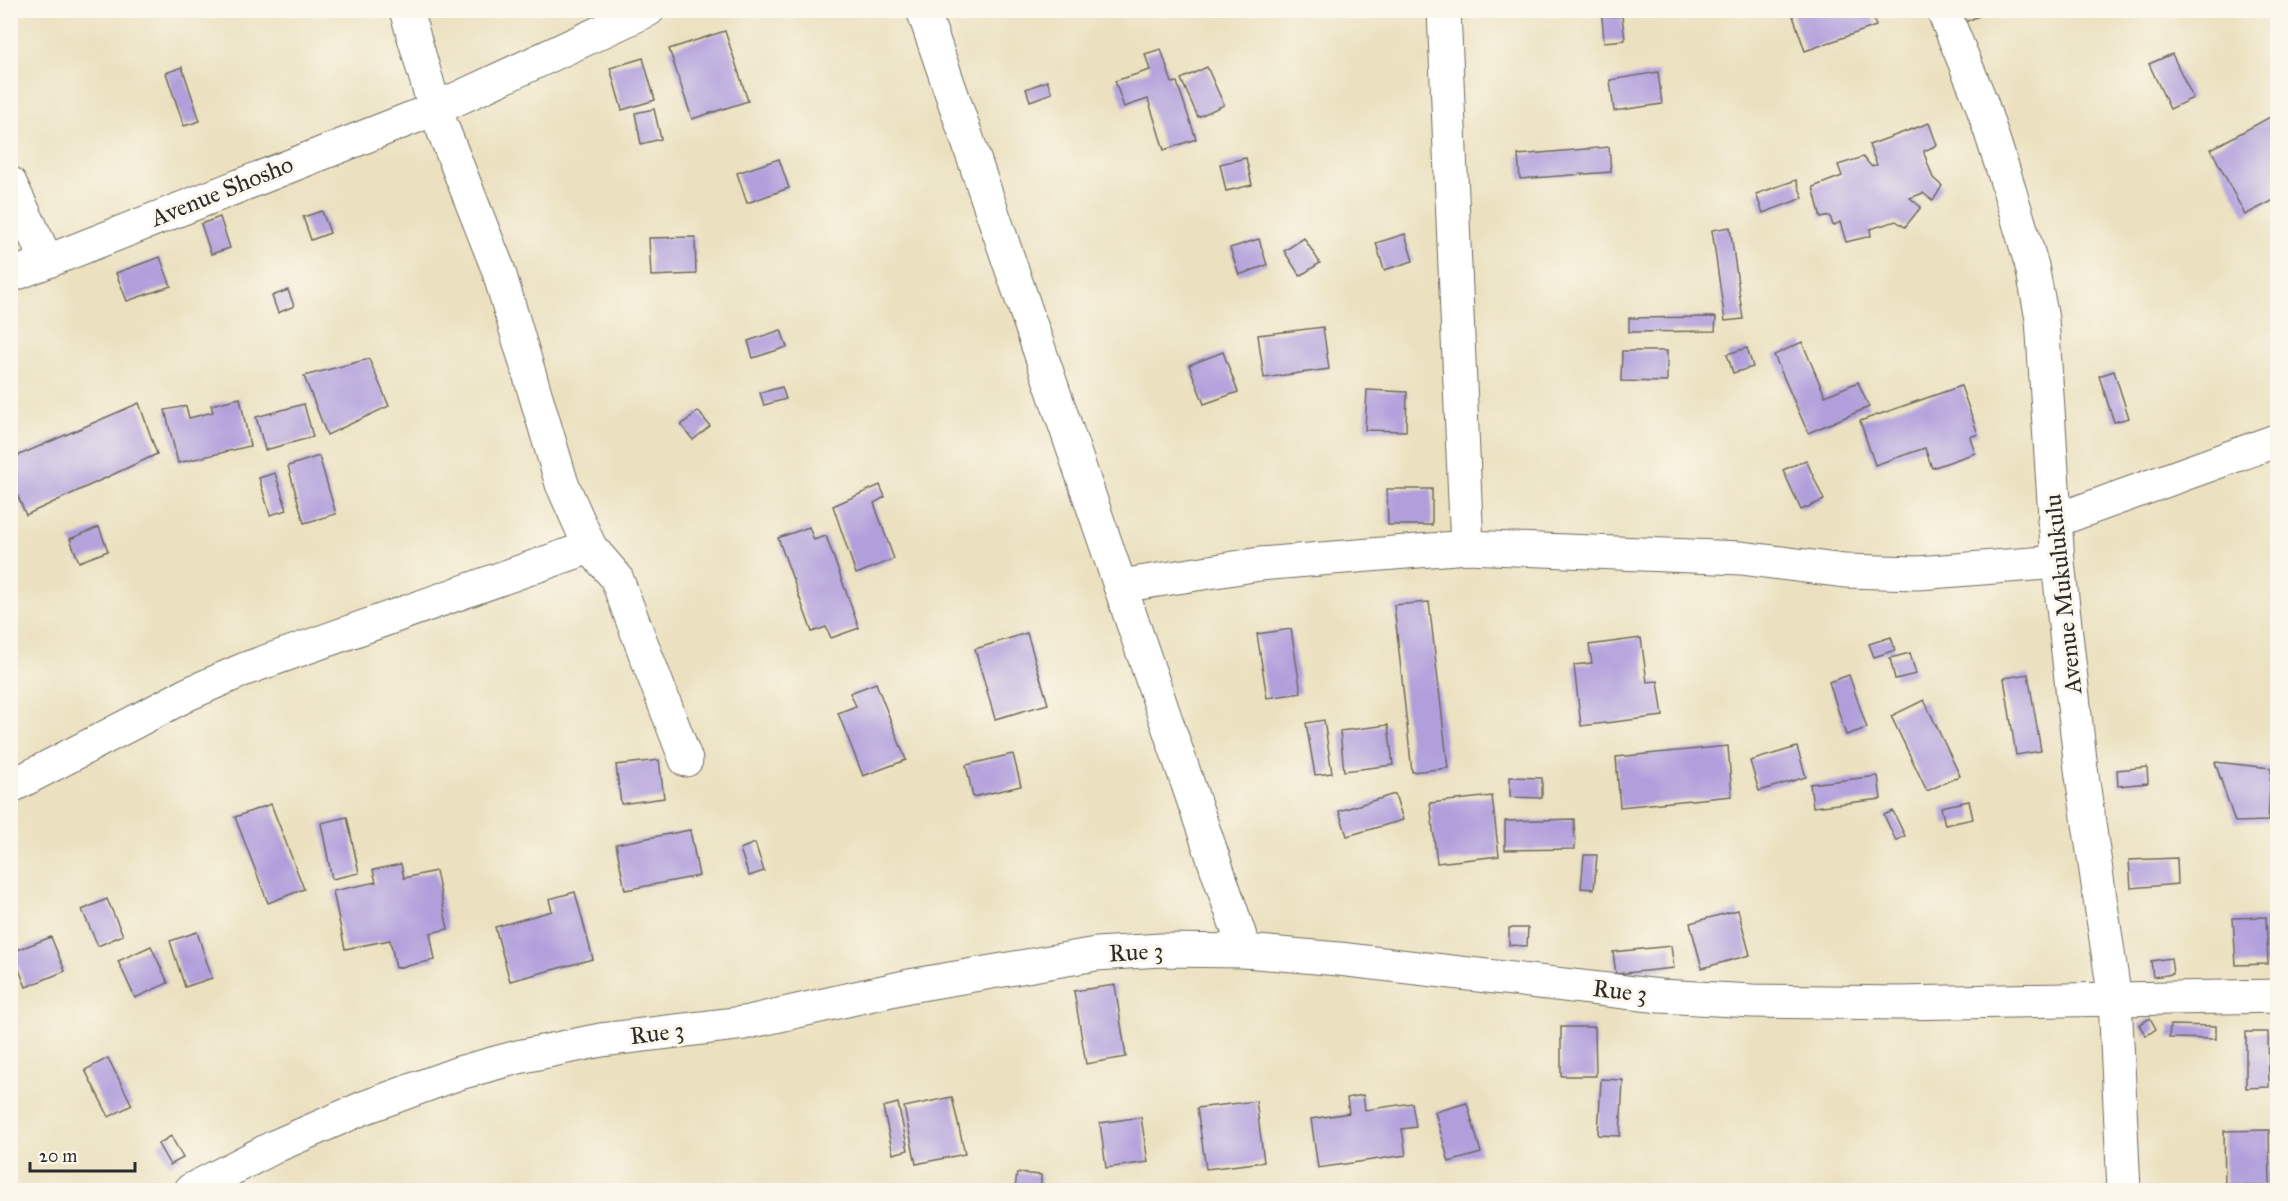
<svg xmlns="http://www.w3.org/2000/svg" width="2288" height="1201" viewBox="0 0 2288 1201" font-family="'IM FELL Great Primer',serif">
<rect width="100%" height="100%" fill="#fbf7ec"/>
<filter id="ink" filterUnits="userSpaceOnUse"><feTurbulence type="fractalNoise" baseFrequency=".0167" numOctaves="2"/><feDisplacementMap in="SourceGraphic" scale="12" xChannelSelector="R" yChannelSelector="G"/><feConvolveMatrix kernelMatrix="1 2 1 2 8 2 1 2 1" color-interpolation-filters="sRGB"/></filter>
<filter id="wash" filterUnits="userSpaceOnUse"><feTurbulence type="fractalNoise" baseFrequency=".008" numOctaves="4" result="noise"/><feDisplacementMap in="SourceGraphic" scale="24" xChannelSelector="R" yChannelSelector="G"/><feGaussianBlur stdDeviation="1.35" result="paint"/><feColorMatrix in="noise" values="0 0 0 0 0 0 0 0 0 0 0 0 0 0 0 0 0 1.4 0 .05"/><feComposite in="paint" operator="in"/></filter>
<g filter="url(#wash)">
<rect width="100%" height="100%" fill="#ebe1c0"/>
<g id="blocks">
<g fill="#b09fdb">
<path d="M 1791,10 L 1870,10 L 1876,26 L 1805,51 Z"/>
<path d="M 1961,10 L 1980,10 L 1981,15 L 1965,22 Z"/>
<path d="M 1622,16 L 1625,40 L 1604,42 L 1602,17 Z"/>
<path d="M 725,31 L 748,101 L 692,119 L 669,49 Z"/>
<path d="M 1161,49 L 1172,83 L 1177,82 L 1196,139 L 1164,150 L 1148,99 L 1124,107 L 1115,81 L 1150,70 L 1145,54 Z"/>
<path d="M 2172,54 L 2193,98 L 2170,109 L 2149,64 Z"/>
<path d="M 643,58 L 655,100 L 622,110 L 610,68 Z"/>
<path d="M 182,67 L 200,121 L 184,126 L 166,73 Z"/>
<path d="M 1207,67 L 1224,105 L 1198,117 L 1181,79 Z"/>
<path d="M 1658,72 L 1662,104 L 1614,111 L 1610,80 Z"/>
<path d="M 1047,81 L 1052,93 L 1030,101 L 1026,89 Z"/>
<path d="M 654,109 L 661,139 L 641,144 L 635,113 Z"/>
<path d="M 2272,116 L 2278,125 L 2278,198 L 2245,215 L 2211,149 Z"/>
<path d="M 1929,123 L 1937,145 L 1924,151 L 1924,153 L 1933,178 L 1942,186 L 1933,201 L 1923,193 L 1910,198 L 1921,207 L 1905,227 L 1896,221 L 1870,229 L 1871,236 L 1846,242 L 1840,222 L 1833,226 L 1830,216 L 1821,218 L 1813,187 L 1842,176 L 1838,165 L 1863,157 L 1871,166 L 1877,165 L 1869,145 Z"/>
<path d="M 1609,147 L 1611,172 L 1520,179 L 1518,155 Z"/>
<path d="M 1246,158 L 1252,185 L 1226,191 L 1220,164 Z"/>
<path d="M 779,159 L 789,188 L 747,203 L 737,173 Z"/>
<path d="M 1796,180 L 1803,198 L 1763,213 L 1756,194 Z"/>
<path d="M 322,211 L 330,233 L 311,240 L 303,217 Z"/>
<path d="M 220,217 L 230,248 L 211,254 L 201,224 Z"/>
<path d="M 1730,227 L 1743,319 L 1725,321 L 1712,230 Z"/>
<path d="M 1405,234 L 1413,261 L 1384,270 L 1376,243 Z"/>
<path d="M 695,237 L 696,274 L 651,276 L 649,238 Z"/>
<path d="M 1304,238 L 1320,263 L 1300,276 L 1284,251 Z"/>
<path d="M 1259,239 L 1267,265 L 1239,275 L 1230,248 Z"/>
<path d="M 160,257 L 171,286 L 127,301 L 116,273 Z"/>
<path d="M 288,290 L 294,306 L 278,313 L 272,296 Z"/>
<path d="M 1716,317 L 1715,331 L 1629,332 L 1629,318 Z"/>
<path d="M 1323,327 L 1329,369 L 1264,378 L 1258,335 Z"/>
<path d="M 781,330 L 787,347 L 753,358 L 748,341 Z"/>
<path d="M 1802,342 L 1825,396 L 1858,382 L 1869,407 L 1808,433 L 1774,355 Z"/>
<path d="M 1747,348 L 1753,367 L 1733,373 L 1727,354 Z"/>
<path d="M 1622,351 L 1667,351 L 1667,382 L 1621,381 Z"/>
<path d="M 1223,352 L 1238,392 L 1204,404 L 1189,365 Z"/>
<path d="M 369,359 L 389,406 L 327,435 L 304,376 Z"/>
<path d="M 2114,371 L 2129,418 L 2114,422 L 2099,376 Z"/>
<path d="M 1961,386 L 1978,434 L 1970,437 L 1975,453 L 1932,468 L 1925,448 L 1875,465 L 1860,421 Z"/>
<path d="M 782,387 L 786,399 L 764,405 L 760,393 Z"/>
<path d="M 1367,390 L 1407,392 L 1406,431 L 1365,430 Z"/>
<path d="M 240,398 L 250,446 L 178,463 L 165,410 L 186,406 L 189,418 L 213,412 L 211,405 Z"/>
<path d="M 139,403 L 157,454 L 26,515 L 10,478 L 10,459 Z"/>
<path d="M 304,404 L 313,437 L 265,450 L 256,417 Z"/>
<path d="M 698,411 L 710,426 L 693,440 L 681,425 Z"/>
<path d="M 319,456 L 336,514 L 304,523 L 288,466 Z"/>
<path d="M 1806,460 L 1824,500 L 1801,510 L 1783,470 Z"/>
<path d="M 275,473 L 287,510 L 270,515 L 259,478 Z"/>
<path d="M 880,485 L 885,497 L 874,503 L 894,559 L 856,574 L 833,506 Z"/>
<path d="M 1387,489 L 1432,489 L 1432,525 L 1388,525 Z"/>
<path d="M 99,527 L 108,551 L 79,562 L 70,539 Z"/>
<path d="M 809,527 L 814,540 L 826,536 L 859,628 L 831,638 L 826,627 L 812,632 L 778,538 Z"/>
<path d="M 1429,602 L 1448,768 L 1412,772 L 1394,605 Z"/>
<path d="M 1291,629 L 1301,693 L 1267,698 L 1257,634 Z"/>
<path d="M 1027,633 L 1048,704 L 995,719 L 975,649 Z"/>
<path d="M 1891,637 L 1895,650 L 1874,657 L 1869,644 Z"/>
<path d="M 1641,638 L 1647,682 L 1658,681 L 1663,716 L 1581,726 L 1574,665 L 1592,663 L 1589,645 Z"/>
<path d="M 1910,653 L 1916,674 L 1895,679 L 1890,658 Z"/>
<path d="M 2028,674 L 2041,751 L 2016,755 L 2004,678 Z"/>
<path d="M 1849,675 L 1867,728 L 1846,735 L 1829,682 Z"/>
<path d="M 876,683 L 906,760 L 863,776 L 838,713 L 856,706 L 850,693 Z"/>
<path d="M 1924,700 L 1960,776 L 1927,791 L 1891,716 Z"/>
<path d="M 1324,720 L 1332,773 L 1315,775 L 1306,723 Z"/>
<path d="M 1388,725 L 1393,765 L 1344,771 L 1340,731 Z"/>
<path d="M 1728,746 L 1732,796 L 1620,807 L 1616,757 Z"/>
<path d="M 1797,747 L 1806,777 L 1759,791 L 1750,761 Z"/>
<path d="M 1013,754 L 1021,786 L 973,797 L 966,765 Z"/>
<path d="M 659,760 L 664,798 L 621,804 L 616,765 Z"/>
<path d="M 2215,762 L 2271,768 L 2268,821 L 2235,822 Z"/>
<path d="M 2147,767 L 2148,783 L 2118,786 L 2117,770 Z"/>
<path d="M 1878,776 L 1881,799 L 1813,807 L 1810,784 Z"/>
<path d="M 1510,777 L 1542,778 L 1542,798 L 1510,797 Z"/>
<path d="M 1395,794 L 1403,820 L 1347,836 L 1339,811 Z"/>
<path d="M 1492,796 L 1499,856 L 1437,863 L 1430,803 Z"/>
<path d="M 1969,801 L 1973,819 L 1945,825 L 1941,807 Z"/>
<path d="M 271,804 L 304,889 L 268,903 L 235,817 Z"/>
<path d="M 1893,811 L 1905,836 L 1896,841 L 1884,815 Z"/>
<path d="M 347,817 L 359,873 L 332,879 L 321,823 Z"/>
<path d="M 1574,819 L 1575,849 L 1505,850 L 1505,821 Z"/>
<path d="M 690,830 L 699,876 L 625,890 L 616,844 Z"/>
<path d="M 755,843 L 764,871 L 749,876 L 740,849 Z"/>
<path d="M 1584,855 L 1597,855 L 1594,889 L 1581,888 Z"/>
<path d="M 2177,858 L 2178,884 L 2131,888 L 2129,860 Z"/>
<path d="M 401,864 L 404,878 L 436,871 L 448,929 L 430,933 L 435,960 L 396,968 L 390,940 L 345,949 L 333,891 L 376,882 L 373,870 Z"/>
<path d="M 575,892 L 593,959 L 510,981 L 495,927 L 552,911 L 549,899 Z"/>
<path d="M 107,899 L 123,935 L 98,946 L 82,910 Z"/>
<path d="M 1738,910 L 1750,955 L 1702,968 L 1690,923 Z"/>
<path d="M 2266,917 L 2268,964 L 2236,965 L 2233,918 Z"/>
<path d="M 1509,928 L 1528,928 L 1527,946 L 1509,945 Z"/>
<path d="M 197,932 L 212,978 L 185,987 L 170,941 Z"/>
<path d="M 51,937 L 65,971 L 26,987 L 12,952 Z"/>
<path d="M 151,946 L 168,983 L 135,998 L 118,961 Z"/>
<path d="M 1671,946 L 1674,968 L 1616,974 L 1613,952 Z"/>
<path d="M 2171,958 L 2173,974 L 2153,977 L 2151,961 Z"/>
<path d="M 1115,985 L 1126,1057 L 1086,1064 L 1074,991 Z"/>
<path d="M 2150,1018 L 2156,1029 L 2146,1036 L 2139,1025 Z"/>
<path d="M 2170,1025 L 2216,1026 L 2216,1039 L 2169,1038 Z"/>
<path d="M 1561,1027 L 1595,1027 L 1596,1076 L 1561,1076 Z"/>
<path d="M 2246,1032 L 2268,1032 L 2269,1087 L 2246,1088 Z"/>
<path d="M 108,1058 L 132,1105 L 109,1117 L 85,1070 Z"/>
<path d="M 1601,1079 L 1623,1080 L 1620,1136 L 1598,1135 Z"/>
<path d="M 1363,1095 L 1365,1110 L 1412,1103 L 1416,1127 L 1402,1129 L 1406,1155 L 1318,1168 L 1311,1119 L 1349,1113 L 1347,1098 Z"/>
<path d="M 952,1097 L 965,1154 L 916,1164 L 904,1107 Z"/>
<path d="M 1256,1101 L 1264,1162 L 1206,1169 L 1197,1108 Z"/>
<path d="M 898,1103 L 908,1150 L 893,1154 L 883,1107 Z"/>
<path d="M 1467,1103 L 1481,1153 L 1449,1162 L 1435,1112 Z"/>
<path d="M 1141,1117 L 1148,1162 L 1106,1168 L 1100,1123 Z"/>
<path d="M 2269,1130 L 2270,1186 L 2225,1186 L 2224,1131 Z"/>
<path d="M 171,1136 L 183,1158 L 170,1165 L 158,1144 Z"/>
<path d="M 1017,1173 L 1041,1175 L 1041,1190 L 1015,1189 Z"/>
</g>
</g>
</g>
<g filter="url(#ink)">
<use href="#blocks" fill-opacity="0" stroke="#6e6b5f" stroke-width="1.5"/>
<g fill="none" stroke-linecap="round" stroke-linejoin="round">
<g stroke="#6e6b5f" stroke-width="35">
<g id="street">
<path d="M 406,10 L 435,109 L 498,269 L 562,484 L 590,547 L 616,577 L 686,760"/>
<path d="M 923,10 L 1245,951"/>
<path d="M 1444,10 L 1467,547"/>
<path d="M 1943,10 L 1981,102 L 2006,179 L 2032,266 L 2042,319 L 2058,562 L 2081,769 L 2115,1000 L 2124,1190"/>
<path d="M 10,183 L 47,261"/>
<path d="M 10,276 L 435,109 L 648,10"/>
<path d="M 2054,521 L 2278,440"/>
<path d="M 1120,586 L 1260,564 L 1467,547 L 1741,558 L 1845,571 L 1918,573 L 2058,562"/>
<path d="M 10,787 L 188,694 L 245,669 L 590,547"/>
<path d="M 191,1190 L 276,1146 L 363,1108 L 459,1073 L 518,1057 L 601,1040 L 744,1023 L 909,986 L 1096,954 L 1161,950 L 1245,951 L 1339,959 L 1660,996 L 1753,1001 L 1899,1003 L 2278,996"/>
</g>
</g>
<use href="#street" stroke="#fff" stroke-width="33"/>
</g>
</g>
<g text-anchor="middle" stroke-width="6" stroke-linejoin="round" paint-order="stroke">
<g font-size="24" fill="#2b2b2b" stroke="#fbf7ec">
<text transform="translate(222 191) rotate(-22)" y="8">Avenue Shosho</text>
<text transform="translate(2063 594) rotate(-96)" y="8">Avenue Mukulukulu</text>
<text transform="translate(1136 952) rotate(-3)" y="8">Rue 3</text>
<text transform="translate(1620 991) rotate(7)" y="8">Rue 3</text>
<text transform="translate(657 1033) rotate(-7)" y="8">Rue 3</text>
</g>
</g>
<rect width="2288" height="1201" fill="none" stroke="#fbf7ec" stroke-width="36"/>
<path d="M30 1162v9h105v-9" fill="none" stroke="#2b2b2b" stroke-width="3"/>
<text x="39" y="1162" font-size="18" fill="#2b2b2b" stroke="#fbf7ec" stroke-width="4.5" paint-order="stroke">20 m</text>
</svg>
